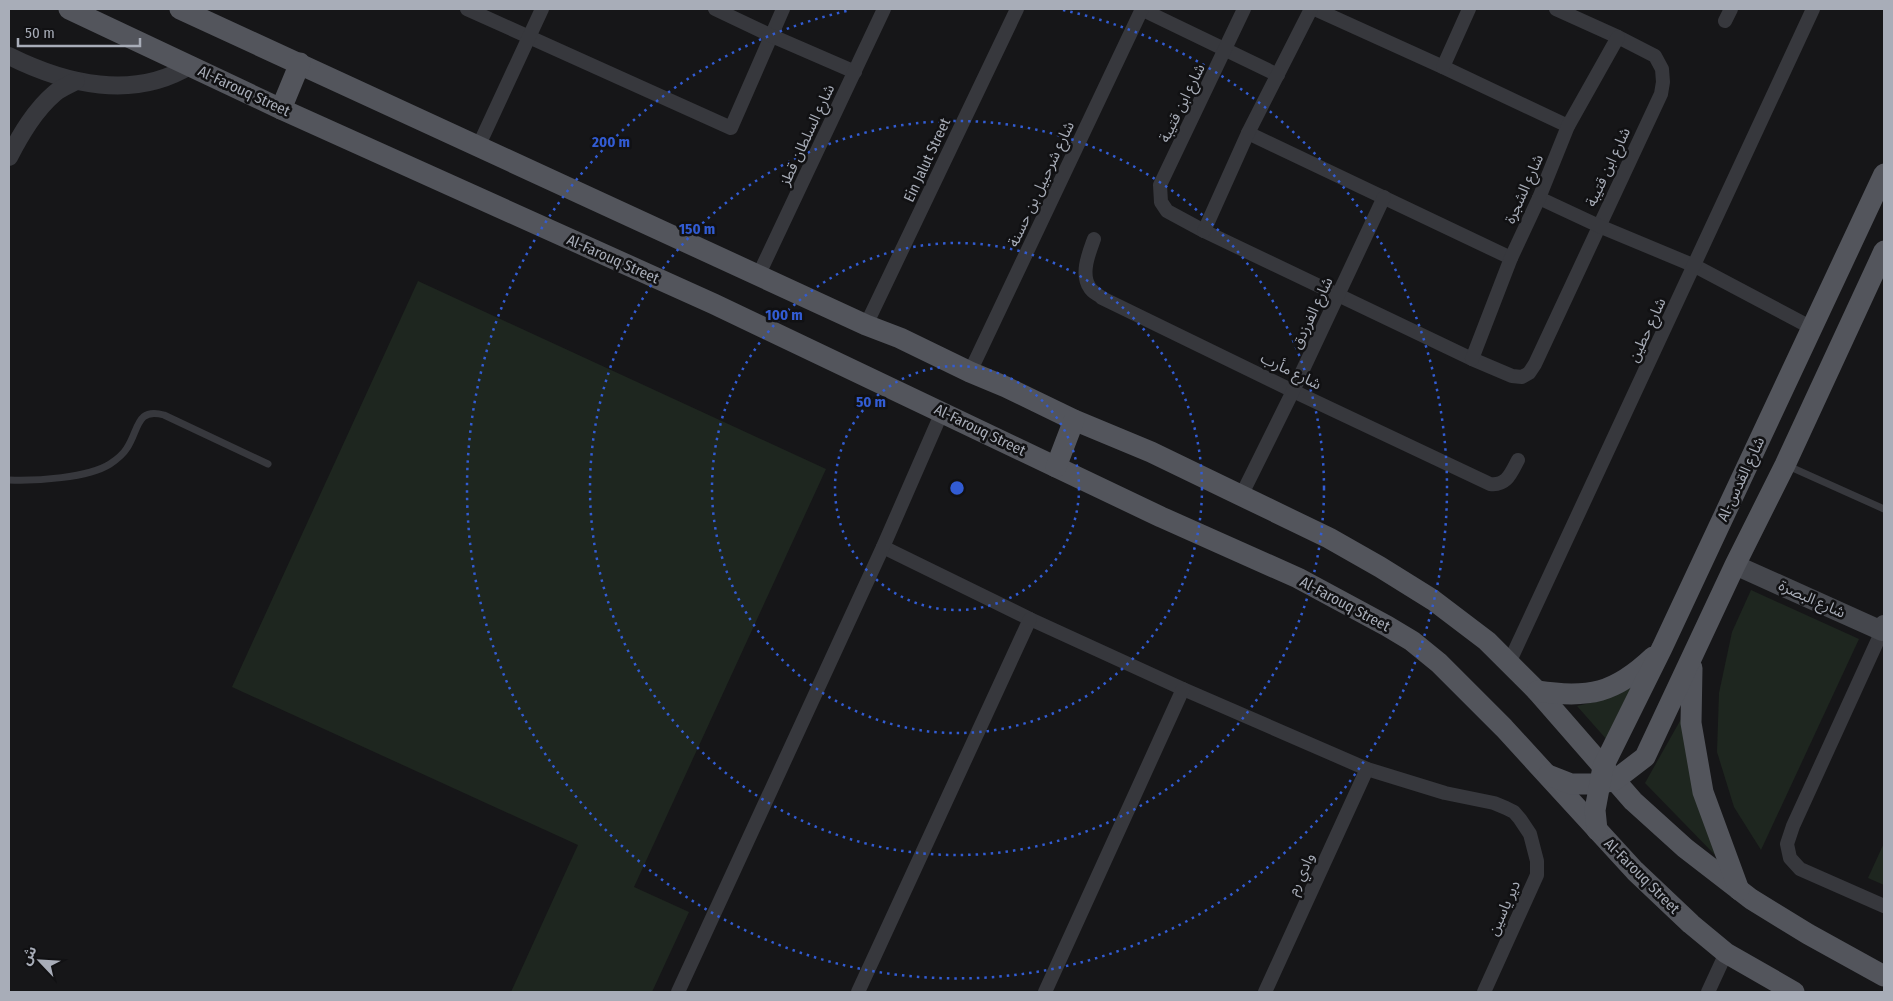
<svg xmlns="http://www.w3.org/2000/svg" width="1893" height="1001" viewBox="0 0 1893 1001" font-family="'Fira Sans Condensed','Noto Sans Arabic',sans-serif">
<rect width="100%" height="100%" fill="#161618"/>
<g fill="#1e261f">
<path d="M 418,281 L 826,469 L 634,887 L 689,912 L 652,992 L 511,992 L 578,845 L 232,687 Z"/>
<path d="M 1751,590 L 1859,639 L 1761,850 L 1734,807 L 1717,752 L 1719,693 L 1732,632 Z"/>
<path d="M 1633,687 L 1608,741 L 1577,706 L 1594,702 Z"/>
<path d="M 1685,712 L 1716,856 L 1645,783 Z"/>
<path d="M 1884,843 L 1884,885 L 1868,878 Z"/>
</g>
<g fill="none" stroke-linecap="round" stroke-linejoin="round">
<g stroke="#37383d" stroke-width="7">
<path d="M 1786,465 L 1884,509"/>
<path d="M 9,480 C 36,481 88,478 110,464 C 116,460 124,453 127,448 C 139,430 136,407 164,415 L 268,464"/>
</g>
<g stroke="#37383d" stroke-width="14">
<path d="M 467,9 L 731,128 L 783,9"/>
<path d="M 715,9 L 772,36 L 855,72"/>
<path d="M 1141,9 L 1278,75"/>
<path d="M 1244,9 L 1160,185 L 1161,202 L 1167,211 L 1204,231 L 1472,359 L 1512,376 L 1522,377 L 1529,373 L 1535,364 L 1661,94 L 1663,82 L 1662,69 L 1655,56 L 1618,37 L 1556,9"/>
<path d="M 1315,9 L 1443,67 L 1568,126"/>
<path d="M 1725,21 L 1731,9"/>
<path d="M 1443,67 L 1469,9"/>
<path d="M 1248,133 L 1511,258"/>
<path d="M 478,147 L 542,9"/>
<path d="M 1539,198 L 1599,226 L 1695,266 L 1812,328"/>
<path d="M 1204,231 L 1248,133 L 1311,9"/>
<path d="M 1094,239 C 1089,253 1080,274 1090,288 C 1092,292 1099,295 1102,298 L 1293,391 L 1490,484 C 1507,486 1511,473 1518,460"/>
<path d="M 759,274 L 884,9"/>
<path d="M 866,325 L 1017,9"/>
<path d="M 1472,359 L 1511,258 L 1539,198 L 1568,126 L 1618,37"/>
<path d="M 970,372 L 1142,9"/>
<path d="M 1241,496 L 1293,391 L 1384,197"/>
<path d="M 883,547 L 1030,619 L 1183,689 L 1367,769 L 1445,793 L 1494,803 L 1506,808 L 1514,812 L 1520,819 L 1530,834 L 1537,861 L 1537,875 L 1484,992"/>
<path d="M 1882,631 L 1793,826 L 1787,844 L 1790,858 L 1800,869 L 1884,906"/>
<path d="M 1509,663 L 1813,9"/>
<path d="M 678,992 L 883,547 L 942,412"/>
<path d="M 858,992 L 1030,619"/>
<path d="M 1045,992 L 1183,689"/>
<path d="M 1265,992 L 1367,769"/>
<path d="M 1708,992 L 1726,953"/>
</g>
<g stroke="#37383d" stroke-width="18">
<path d="M 9,56 C 65,84 134,101 191,65"/>
<path d="M 9,157 C 21,134 35,110 55,93 C 61,88 69,85 76,81"/>
</g>
<path stroke="#45474d" stroke-width="20" d="M 1735,565 L 1882,631 L 1884,625"/>
<g stroke="#53555c" stroke-width="21">
<path d="M 69,9 L 281,109 L 714,304 L 1161,517 L 1298,578 L 1387,626 L 1412,641 L 1439,663 L 1504,728 L 1635,871 L 1691,924 L 1726,953 L 1794,992"/>
<path d="M 180,9 L 866,325 L 900,338 L 970,372 L 1006,387 L 1074,420 L 1151,452 L 1329,538 L 1380,567 L 1433,600 L 1487,641 L 1537,691 L 1633,801 L 1685,848 L 1751,899 L 1808,934 L 1884,976"/>
<path d="M 281,109 L 300,63"/>
<path d="M 1056,467 L 1074,420"/>
<path d="M 1692,668 L 1691,723 L 1703,792 L 1739,890"/>
<path d="M 1537,691 C 1589,699 1615,693 1653,657"/>
<path d="M 1548,775 L 1571,784 L 1599,784 L 1615,780 L 1645,757 L 1735,565 L 1785,465 L 1884,251"/>
<path d="M 1597,830 L 1595,810 L 1603,767 L 1662,648 L 1884,174"/>
</g>
</g>
<g fill="none" stroke="#325cd3" stroke-width="2.5" stroke-dasharray="2.5 5">
<circle cx="957" cy="488" r="122"/>
<circle cx="957" cy="488" r="245"/>
<circle cx="957" cy="488" r="367"/>
<path d="M1063 10A490 490 0 1 1 851 10"/>
</g>
<g text-anchor="middle" stroke-width="5" stroke-linejoin="round" paint-order="stroke">
<g font-size="15" fill="#a8adb8" stroke="#111113">
<text transform="translate(244 91) rotate(25)" y="5">Al-Farouq Street</text>
<text transform="translate(1182 103) rotate(-64)" y="5">شارع ابن قتيبة</text>
<text transform="translate(807 135) rotate(-65)" y="5">شارع السلطان قطز</text>
<text transform="translate(927 160) rotate(-65)" y="5">Ein Jalut Street</text>
<text transform="translate(1608 167) rotate(-65)" y="5">شارع ابن قتيبة</text>
<text transform="translate(1041 184) rotate(-65)" y="5">شارع شرحبيل بن حسنة</text>
<text transform="translate(1524 189) rotate(-66)" y="5">شارع الشجرة</text>
<text transform="translate(613 259) rotate(24)" y="5">Al-Farouq Street</text>
<text transform="translate(1312 313) rotate(-65)" y="5">شارع الفرزدق</text>
<text transform="translate(1647 330) rotate(-65)" y="5">شارع حطين</text>
<text transform="translate(1291 371) rotate(26)" y="5">شارع مأرب</text>
<text transform="translate(980 430) rotate(26)" y="5">Al-Farouq Street</text>
<text transform="translate(1741 479) rotate(-65)" y="5">Al-شارع القدس</text>
<text transform="translate(1812 599) rotate(24)" y="5">شارع البصرة</text>
<text transform="translate(1345 604) rotate(28)" y="5">Al-Farouq Street</text>
<text transform="translate(1301 874) rotate(-65)" y="5">وادي رم</text>
<text transform="translate(1642 876) rotate(45)" y="5">Al-Farouq Street</text>
<text transform="translate(1504 908) rotate(-66)" y="5">دير ياسين</text>
</g>
</g>
<circle cx="957" cy="488" r="8" fill="#325cd3" stroke="#111113" stroke-width="2.5"/>
<g font-size="15" text-anchor="middle" font-weight="bold" fill="#325cd3" stroke="#111113" stroke-width="5" stroke-linejoin="round" paint-order="stroke">
<text x="611" y="147">200 m</text>
<text x="697" y="234">150 m</text>
<text x="784" y="320">100 m</text>
<text x="871" y="407">50 m</text>
</g>
<rect width="1893" height="1001" fill="none" stroke="#a8adb8" stroke-width="20"/>
<g transform="translate(40 961) rotate(295)" stroke="#111113" stroke-width="4" paint-order="stroke">
<path d="M0-4L9 19L0 12L-9 19Z" fill="#a8adb8"/>
<text y="-8" font-size="14" font-weight="bold" text-anchor="middle" fill="#a8adb8">ش</text>
</g>
<path d="M18 38v8h122v-8" fill="none" stroke="#a8adb8" stroke-width="2.5"/>
<text x="25" y="38" font-size="15" fill="#a8adb8" stroke="#111113" stroke-width="4" paint-order="stroke">50 m</text>
</svg>
